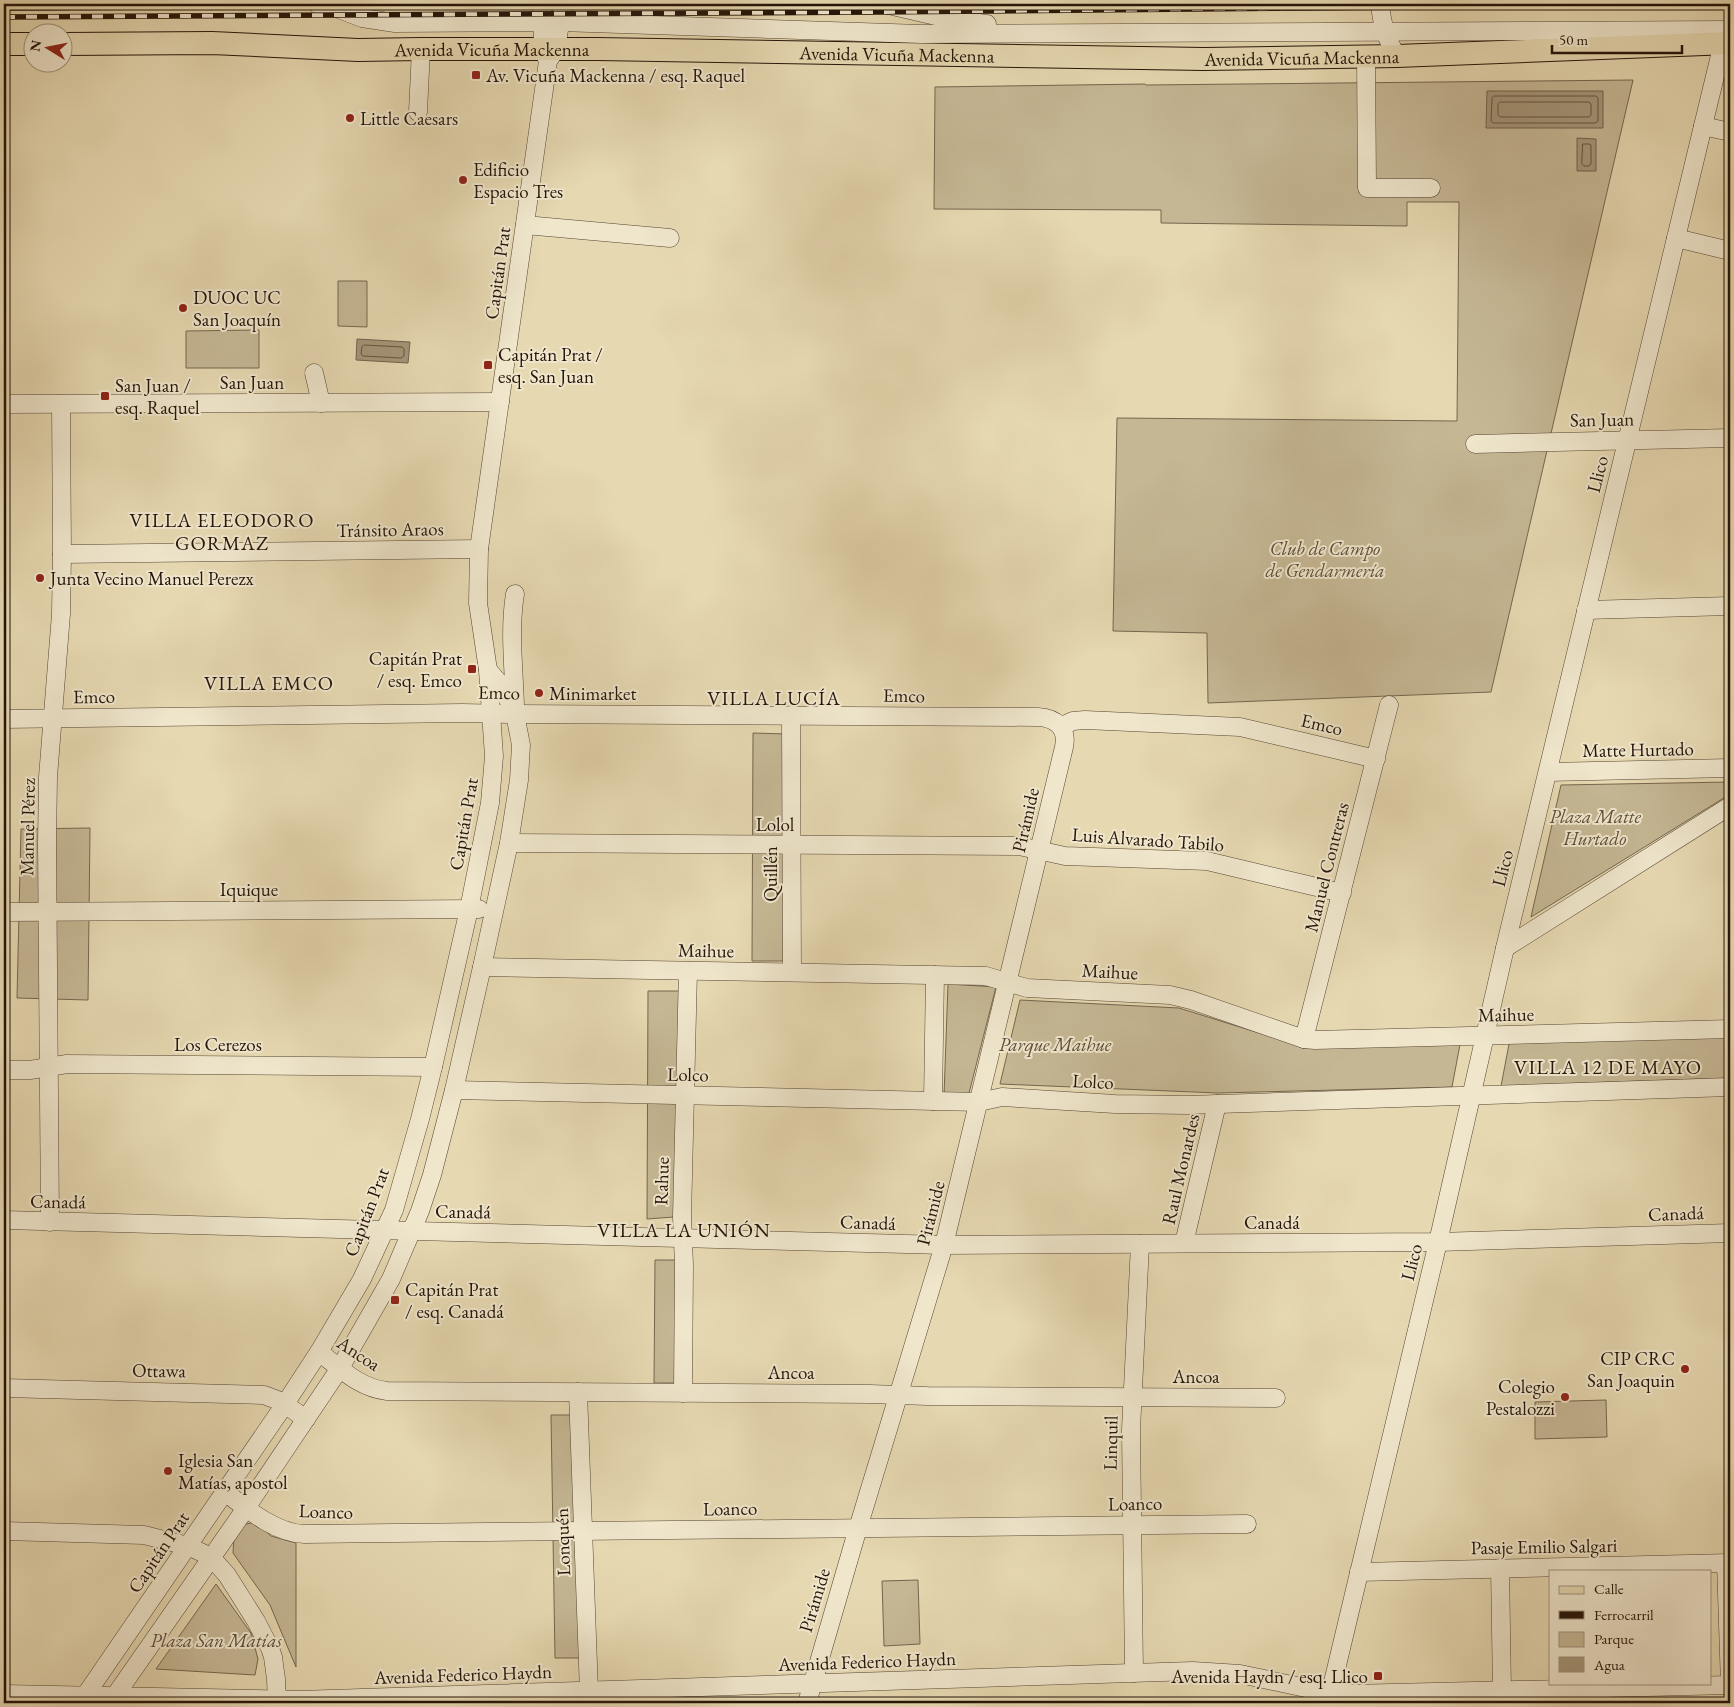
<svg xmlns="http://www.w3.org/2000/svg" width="1734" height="1707" viewBox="0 0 1734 1707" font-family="'EB Garamond',serif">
<rect width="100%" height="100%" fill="#e6d8b1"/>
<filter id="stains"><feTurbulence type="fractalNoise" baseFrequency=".004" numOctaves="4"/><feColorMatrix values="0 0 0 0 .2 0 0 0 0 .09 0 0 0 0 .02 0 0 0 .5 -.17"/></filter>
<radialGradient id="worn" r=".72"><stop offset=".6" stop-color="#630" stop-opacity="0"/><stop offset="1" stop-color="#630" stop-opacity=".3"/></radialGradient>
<g fill="#c5b794" stroke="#75664e">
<path d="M 1633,80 L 1491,692 L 1208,703 L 1207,633 L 1113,631 L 1117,418 L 1457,421 L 1459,202 L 1407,202 L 1407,226 L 1161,223 L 1161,210 L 934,209 L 935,87 L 1145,84 L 1146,85 Z"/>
<path d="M 338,281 L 367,281 L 367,327 L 338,326 Z"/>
<path d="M 259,330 L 259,368 L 186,368 L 186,331 Z"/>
<path d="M 753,733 L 786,734 L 785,961 L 752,961 Z"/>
<path d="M 1730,782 L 1730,794 L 1727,796 L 1531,917 L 1561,785 Z"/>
<path d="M 90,828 L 88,1000 L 17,998 L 21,829 Z"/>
<path d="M 948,984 L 996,987 L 968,1097 L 944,1096 Z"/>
<path d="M 648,991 L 681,991 L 674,1217 L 647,1219 Z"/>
<path d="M 1020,1000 L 1179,1008 L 1304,1047 L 1461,1039 L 1452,1087 L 1218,1093 L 1000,1084 Z"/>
<path d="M 1730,1032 L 1730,1078 L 1501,1086 L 1510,1039 Z"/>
<path d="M 655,1260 L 678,1260 L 677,1383 L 654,1383 Z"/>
<path d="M 1606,1400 L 1607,1437 L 1535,1439 L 1535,1402 Z"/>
<path d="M 551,1415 L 573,1415 L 582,1658 L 555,1658 Z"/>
<path d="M 256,1522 L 271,1536 L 296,1543 L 296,1667 L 270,1605 L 233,1553 L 234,1537 L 246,1524 Z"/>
<path d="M 918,1580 L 920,1644 L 884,1646 L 882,1581 Z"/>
<path d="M 216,1584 L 251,1633 L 258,1659 L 255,1675 L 156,1669 Z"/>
</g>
<g fill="#a49578" stroke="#71614c">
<path d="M 1487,91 L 1603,91 L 1603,128 L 1486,128 Z"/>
<path d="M 1577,138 L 1596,139 L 1596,171 L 1577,171 Z"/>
<path d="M 357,339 L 410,342 L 408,363 L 356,360 Z"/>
</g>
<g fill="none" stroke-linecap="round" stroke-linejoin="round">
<g stroke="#645440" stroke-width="1">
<path d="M 1494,96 L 1596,96 L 1598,98 L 1598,121 L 1595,123 L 1493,123 L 1491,121 L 1492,98 Z"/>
<path d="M 1500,102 L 1589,102 L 1591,104 L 1591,115 L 1589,117 L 1500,117 L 1498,115 L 1498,104 Z"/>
<path d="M 1583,144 L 1589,144 L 1591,145 L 1591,164 L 1589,166 L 1584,166 L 1582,164 Z"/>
<path d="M 364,345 L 402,347 L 404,349 L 404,356 L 401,358 L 363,356 L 361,354 L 362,347 Z"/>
</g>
<g stroke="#554533" stroke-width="19">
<g id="minor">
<path d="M 317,4 L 328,5 L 362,18 L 395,23 L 560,22 L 921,34 L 1730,30"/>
<path d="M 542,4 L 543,49 L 547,59"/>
<path d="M 884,4 L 953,20 L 987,24"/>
<path d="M 1380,4 C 1382,24 1386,39 1397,56"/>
<path d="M 1366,56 L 1367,188 L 1431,188"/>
<path d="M 418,112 L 421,49"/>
<path d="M 1703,126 L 1730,132"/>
<path d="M 525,225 L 670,238"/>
<path d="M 1676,238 L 1730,251"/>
<path d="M 314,373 L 321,403"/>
<path d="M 4,404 L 500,402"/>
<path d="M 1475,444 L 1730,438"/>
<path d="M 62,554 L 479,549"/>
<path d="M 1586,610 L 1730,606"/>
<path d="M 515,706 C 514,669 509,631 515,594"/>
<path d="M 791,715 L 792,972"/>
<path d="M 4,719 L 462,713 L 515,714 L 1038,717 C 1056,718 1068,728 1064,747 L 944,1245 L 858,1528 L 807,1703"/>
<path d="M 1062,726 L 1073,721 L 1085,720 L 1240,727 L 1376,759"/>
<path d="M 1548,772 L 1730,768"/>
<path d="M 509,843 L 1019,846 L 1065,856 L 1207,861 L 1342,893"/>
<path d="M 4,912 L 479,909"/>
<path d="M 1505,948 L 1730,806"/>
<path d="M 482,967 L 986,976 L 1027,988 L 1170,995 L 1191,1000 L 1304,1039 L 1315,1040 L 1730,1029"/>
<path d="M 1304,1039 L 1389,705"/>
<path d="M 4,1070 L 30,1070 L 67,1064 L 433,1067"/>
<path d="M 454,1090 L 979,1102 L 1002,1097 L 1115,1104 L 1188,1105 L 1730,1087"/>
<path d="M 933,1101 L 935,975"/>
<path d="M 4,1220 L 944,1245 L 1438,1242 L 1730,1233"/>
<path d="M 50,1222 L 47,843 L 48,777 L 61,614 L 62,554 L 61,404"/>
<path d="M 1184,1243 L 1217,1104"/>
<path d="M 319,1352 C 340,1368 359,1388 387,1391 L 870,1394 L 927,1396 L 1276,1398"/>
<path d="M 4,1388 L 264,1395 L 280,1401 L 306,1419"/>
<path d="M 578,1392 L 589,1692"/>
<path d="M 683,1393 L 684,1265 L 682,1217 L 688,971"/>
<path d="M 225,1492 C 247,1509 275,1533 304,1534 L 1247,1524"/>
<path d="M 4,1531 L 144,1535 L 188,1546 L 211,1557 L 227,1575 L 256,1621 L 270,1648 L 273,1657 L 276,1679 L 277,1703"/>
<path d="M 1726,1563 L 1730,1685"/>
<path d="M 1500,1568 L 1502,1691"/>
<path d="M 1359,1572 L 1730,1563"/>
<path d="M 1134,1673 L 1131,1430 L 1140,1244"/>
<path d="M 4,1694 L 299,1700 L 1193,1671 L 1240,1674 L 1315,1690 L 1350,1694 L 1730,1685"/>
<path d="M 80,1703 L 285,1404 L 319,1352 L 362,1279 L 394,1210 L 420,1119 L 433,1067 L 469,909 L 490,803 L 494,756 L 488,670 L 478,603 L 479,549 L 546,75 L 548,61 L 556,49 L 563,4"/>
<path d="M 110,1703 L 246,1508 L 340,1368 L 391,1279 L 420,1211 L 432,1175 L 454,1090 L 482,967 L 509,843 L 519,780 L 521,745 L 515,714 L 501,685 L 488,670"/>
<path d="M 1328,1703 L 1438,1242 L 1505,948 L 1723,43"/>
</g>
</g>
<g stroke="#251409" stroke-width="24">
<g id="major">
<path d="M 4,44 L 32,44"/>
<path id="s1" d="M 62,44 L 212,43 L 358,50 L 421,49 L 597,49 L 1204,59 L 1397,56 L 1730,43"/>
</g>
</g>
<use href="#minor" stroke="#efe6cc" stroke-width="18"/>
<use href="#major" stroke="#e6d8b1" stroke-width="22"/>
<g stroke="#251409" stroke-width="5.5">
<g id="rail">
<path d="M 4,8 L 729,4"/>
<path d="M 4,17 L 878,12 L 1730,4"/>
</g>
</g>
<use href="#rail" stroke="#efe6cc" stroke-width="4" stroke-dasharray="11" stroke-linecap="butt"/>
</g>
<g fill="#8f2418" stroke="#efe6cc" stroke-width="2">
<rect x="471" y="70" width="10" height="10" rx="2.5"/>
<circle cx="350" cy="118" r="5"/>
<circle cx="463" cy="180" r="5"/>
<circle cx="183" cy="308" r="5"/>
<rect x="483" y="360" width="10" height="10" rx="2.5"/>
<rect x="100" y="391" width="10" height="10" rx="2.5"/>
<circle cx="40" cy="578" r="5"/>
<rect x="467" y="664" width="10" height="10" rx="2.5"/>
<circle cx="539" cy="693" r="5"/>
<rect x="390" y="1295" width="10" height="10" rx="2.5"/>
<circle cx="1685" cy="1369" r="5"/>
<circle cx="1565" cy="1397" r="5"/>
<circle cx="168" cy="1471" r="5"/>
<rect x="1373" y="1671" width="10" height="10" rx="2.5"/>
</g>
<g text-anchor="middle" stroke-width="4" stroke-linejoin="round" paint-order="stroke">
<g font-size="19" fill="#251409" stroke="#efe6cc">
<text dy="7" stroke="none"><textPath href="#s1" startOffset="430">Avenida Vicuña Mackenna</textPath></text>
<text dy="7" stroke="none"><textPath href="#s1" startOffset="835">Avenida Vicuña Mackenna</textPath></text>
<text dy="7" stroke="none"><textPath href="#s1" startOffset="1240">Avenida Vicuña Mackenna</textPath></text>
<text transform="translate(497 273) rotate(-82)" y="7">Capitán Prat</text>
<text x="252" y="389">San Juan</text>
<text transform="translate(1602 419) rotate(-1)" y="7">San Juan</text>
<text transform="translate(1597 474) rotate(-76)" y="7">Llico</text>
<text transform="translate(390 529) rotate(-1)" y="7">Tránsito Araos</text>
<text transform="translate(499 692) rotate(1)" y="7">Emco</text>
<text transform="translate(904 695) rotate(1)" y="7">Emco</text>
<text transform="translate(94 696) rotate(-1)" y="7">Emco</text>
<text transform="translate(1322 724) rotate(13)" y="7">Emco</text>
<text transform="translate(1638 749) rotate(-1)" y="7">Matte Hurtado</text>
<text transform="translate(1025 820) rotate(-77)" y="7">Pirámide</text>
<text transform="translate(463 824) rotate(-80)" y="7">Capitán Prat</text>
<text x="775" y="831">Lolol</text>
<text transform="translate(27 827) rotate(-89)" y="7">Manuel Pérez</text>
<text transform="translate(1148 839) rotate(4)" y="7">Luis Alvarado Tabilo</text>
<text transform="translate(1326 867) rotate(-76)" y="7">Manuel Contreras</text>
<text transform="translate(1502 868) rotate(-76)" y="7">Llico</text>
<text transform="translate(770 874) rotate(-90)" y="7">Quillén</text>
<text x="249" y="896">Iquique</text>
<text transform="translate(706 950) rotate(1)" y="7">Maihue</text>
<text transform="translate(1110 971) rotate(3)" y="7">Maihue</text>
<text transform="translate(1506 1014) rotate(-1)" y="7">Maihue</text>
<text x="218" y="1051">Los Cerezos</text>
<text transform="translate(688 1074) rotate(1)" y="7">Lolco</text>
<text transform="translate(1093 1081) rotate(3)" y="7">Lolco</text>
<text transform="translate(1180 1169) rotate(-77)" y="7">Raul Monardes</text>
<text transform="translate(661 1181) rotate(-88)" y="7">Rahue</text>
<text transform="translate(58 1201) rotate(1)" y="7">Canadá</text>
<text transform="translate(463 1211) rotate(1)" y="7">Canadá</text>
<text transform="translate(366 1212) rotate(-69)" y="7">Capitán Prat</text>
<text transform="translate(930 1213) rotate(-76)" y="7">Pirámide</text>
<text transform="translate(1676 1213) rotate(-2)" y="7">Canadá</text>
<text transform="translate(868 1222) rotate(2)" y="7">Canadá</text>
<text x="1272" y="1229">Canadá</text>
<text transform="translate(1411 1262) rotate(-76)" y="7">Llico</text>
<text transform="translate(359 1353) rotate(33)" y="7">Ancoa</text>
<text transform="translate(159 1370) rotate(1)" y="7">Ottawa</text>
<text x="791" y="1379">Ancoa</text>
<text x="1196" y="1383">Ancoa</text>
<text transform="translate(1110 1443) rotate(-89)" y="7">Linquil</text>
<text transform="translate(1135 1503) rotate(-1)" y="7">Loanco</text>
<text transform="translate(730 1508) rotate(-1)" y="7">Loanco</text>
<text transform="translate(326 1511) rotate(2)" y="7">Loanco</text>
<text transform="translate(562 1542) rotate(-92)" y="7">Lonquén</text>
<text transform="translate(1544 1546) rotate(-1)" y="7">Pasaje Emilio Salgari</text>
<text transform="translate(158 1552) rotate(-56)" y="7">Capitán Prat</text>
<text transform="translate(814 1600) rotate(-73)" y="7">Pirámide</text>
<text transform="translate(867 1661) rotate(-2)" y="7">Avenida Federico Haydn</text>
<text transform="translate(463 1674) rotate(-2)" y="7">Avenida Federico Haydn</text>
</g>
<g font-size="19" fill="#251409" stroke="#efe6cc" text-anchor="start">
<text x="486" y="82">Av. Vicuña Mackenna / esq. Raquel</text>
<text x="360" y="125">Little Caesars</text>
<text x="473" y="176">Edificio<tspan x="473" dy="22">Espacio Tres</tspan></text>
<text x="193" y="304">DUOC UC<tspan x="193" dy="22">San Joaquín</tspan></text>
<text x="498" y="361">Capitán Prat /<tspan x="498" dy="22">esq. San Juan</tspan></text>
<text x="115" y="392">San Juan /<tspan x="115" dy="22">esq. Raquel</tspan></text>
<text x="50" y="585">Junta Vecino Manuel Perezx</text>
<text x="462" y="665" text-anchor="end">Capitán Prat<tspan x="462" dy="22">/ esq. Emco</tspan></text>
<text x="549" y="700">Minimarket</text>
<text x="405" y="1296">Capitán Prat<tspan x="405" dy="22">/ esq. Canadá</tspan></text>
<text x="1675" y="1365" text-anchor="end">CIP CRC<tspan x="1675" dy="22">San Joaquin</tspan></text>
<text x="1555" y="1393" text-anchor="end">Colegio<tspan x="1555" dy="22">Pestalozzi</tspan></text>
<text x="178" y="1467">Iglesia San<tspan x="178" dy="22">Matías, apostol</tspan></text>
<text x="1368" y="1683" text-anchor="end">Avenida Haydn / esq. Llico</text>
</g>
<g font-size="19" font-style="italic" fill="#5d4d3a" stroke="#efe6cc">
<text x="1325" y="555">Club de Campo<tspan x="1325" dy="22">de Gendarmería</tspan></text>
<text x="1595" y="823">Plaza Matte<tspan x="1595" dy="22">Hurtado</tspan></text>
<text x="1055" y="1051">Parque Maihue</text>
<text x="216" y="1647">Plaza San Matías</text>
</g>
<g font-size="20" letter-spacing="1" fill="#251409" stroke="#efe6cc">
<text x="222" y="527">VILLA ELEODORO<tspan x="222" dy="23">GORMAZ</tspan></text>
<text x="269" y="690">VILLA EMCO</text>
<text x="774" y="705">VILLA LUCÍA</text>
<text x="1608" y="1074">VILLA 12 DE MAYO</text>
<text x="684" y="1237">VILLA LA UNIÓN</text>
</g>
</g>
<rect width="1734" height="1707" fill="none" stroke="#e6d8b1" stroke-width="20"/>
<rect x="5" y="5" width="1724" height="1697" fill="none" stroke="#251409" stroke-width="2.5"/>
<rect x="10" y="10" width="1714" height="1687" fill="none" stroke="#251409"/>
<rect x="1549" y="1570" width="162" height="115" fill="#efe6cc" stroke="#9e927e"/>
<rect x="1559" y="1586" width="25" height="8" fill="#e6d8b1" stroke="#9e927e"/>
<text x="1594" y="1594" font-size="15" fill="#251409">Calle</text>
<rect x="1559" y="1611" width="25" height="8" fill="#251409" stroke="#9e927e"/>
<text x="1594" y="1620" font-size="15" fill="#251409">Ferrocarril</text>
<rect x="1559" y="1632" width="25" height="15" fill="#c5b794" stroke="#9e927e"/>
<text x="1594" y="1644" font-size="15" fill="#251409">Parque</text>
<rect x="1559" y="1657" width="25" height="15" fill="#a49578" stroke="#9e927e"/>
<text x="1594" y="1670" font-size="15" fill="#251409">Agua</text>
<g transform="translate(48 48) rotate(280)"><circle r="24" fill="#efe6cc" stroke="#9e927e"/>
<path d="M0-4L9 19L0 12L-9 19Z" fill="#8f2418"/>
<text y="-8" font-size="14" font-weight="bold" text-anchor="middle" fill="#251409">N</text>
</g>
<path d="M1552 45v8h130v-8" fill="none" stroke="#251409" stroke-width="2.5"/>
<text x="1559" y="45" font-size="15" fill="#251409" stroke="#efe6cc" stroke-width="4" paint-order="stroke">50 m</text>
<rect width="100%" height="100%" filter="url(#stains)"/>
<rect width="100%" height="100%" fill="url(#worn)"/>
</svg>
